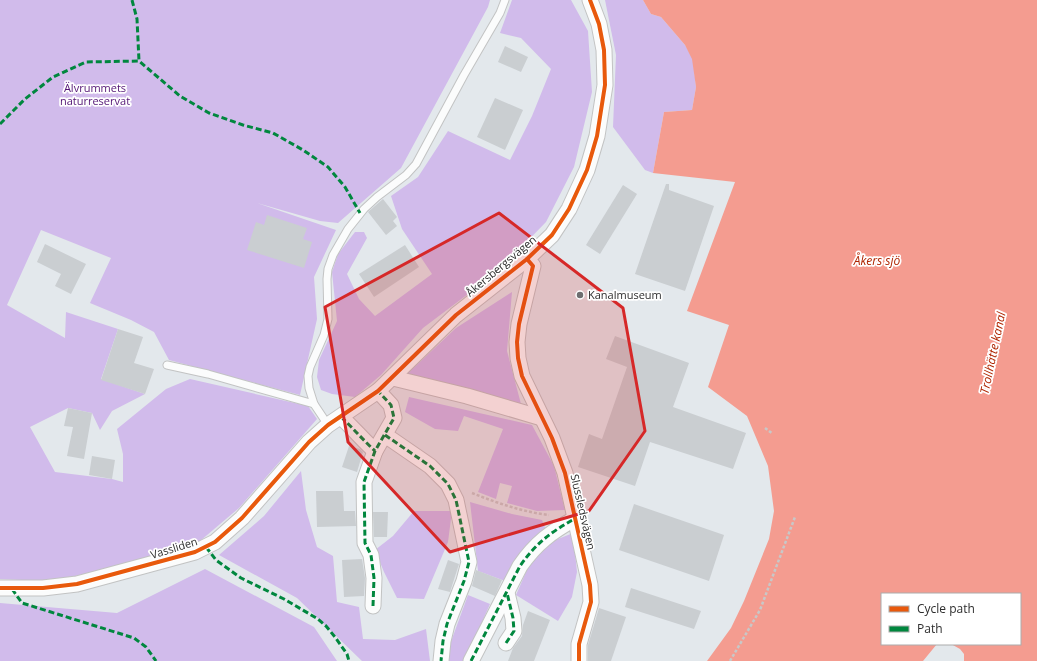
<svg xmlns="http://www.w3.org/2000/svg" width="1037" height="661" viewBox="0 0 1037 661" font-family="'Open Sans',sans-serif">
<rect width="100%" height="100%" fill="#e3e8ec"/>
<g fill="#d1bbeb">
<path d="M 0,0 L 490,0 L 488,7 L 401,168 L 338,223 L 320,221 L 257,203 L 336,230 L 314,277 L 317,319 L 300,395 L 169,360 L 154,332 L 131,320 L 90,303 L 111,258 L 41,230 L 7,305 L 65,338 L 66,312 L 118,329 L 101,379 L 145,394 L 112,411 L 100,430 L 92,413 L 68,408 L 30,427 L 55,472 L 112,479 L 123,482 L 123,454 L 117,429 L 166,389 L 190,379 L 308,406 L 317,419 L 239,508 L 200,541 L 107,569 L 75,576 L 43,581 L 0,579 Z"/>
<path d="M 512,0 L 571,0 L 588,31 L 592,92 L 574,167 L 546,222 L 509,260 L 476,288 L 423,328 L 381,375 L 355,397 L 332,394 L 321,390 L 317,377 L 319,360 L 337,321 L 332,272 L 338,254 L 355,232 L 364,232 L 367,238 L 347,274 L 359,299 L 375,316 L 432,274 L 402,229 L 391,196 L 418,177 L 448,131 L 510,160 L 532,116 L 551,69 L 521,38 L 500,33 Z"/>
<path d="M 605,0 L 643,0 L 651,14 L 661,17 L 685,45 L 693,59 L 696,87 L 692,110 L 664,112 L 653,173 L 645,170 L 613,127 L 616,55 Z"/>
<path d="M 512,292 L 507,351 L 521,404 L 406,375 L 456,328 Z"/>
<path d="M 409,397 L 532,425 L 554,466 L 565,510 L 537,511 L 507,503 L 512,486 L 500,483 L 496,499 L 478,492 L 503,429 L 464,416 L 458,431 L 435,429 L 405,412 Z"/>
<path d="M 301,471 L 306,510 L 317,547 L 333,556 L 337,602 L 359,607 L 363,639 L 395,640 L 426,629 L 430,661 L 362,661 L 297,598 L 219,555 L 264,516 Z"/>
<path d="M 470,502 L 512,514 L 542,520 L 546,530 L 505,581 L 478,571 Z"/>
<path d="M 414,511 L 452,511 L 448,542 L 424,599 L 397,598 L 384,572 L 375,550 L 393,536 Z"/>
<path d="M 573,533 L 577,572 L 572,597 L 558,621 L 516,595 L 533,556 L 553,541 Z"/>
<path d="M 205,569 L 314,627 L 337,661 L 0,661 L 0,603 L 117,613 Z"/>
<path d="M 468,595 L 490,604 L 465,661 L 449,661 L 448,660 L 449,647 Z"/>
</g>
<path fill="#f49c90" d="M 643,0 L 1037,0 L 1037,661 L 964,661 L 964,654 L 960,649 L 951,644 L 1020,644 L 1020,594 L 882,594 L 882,644 L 937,644 L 923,661 L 707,661 L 731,628 L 744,601 L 769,539 L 774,511 L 768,466 L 747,416 L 708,387 L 729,325 L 687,311 L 735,182 L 653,173 L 664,112 L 692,110 L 696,87 L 692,59 L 685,45 L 661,17 L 651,14 Z"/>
<g fill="#caced1">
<path d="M 505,46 L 528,57 L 521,72 L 498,62 Z"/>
<path d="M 495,98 L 523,110 L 505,150 L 477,137 Z"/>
<path d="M 666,184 L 669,184 L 669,190 L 714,206 L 685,291 L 635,274 Z"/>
<path d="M 623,185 L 637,194 L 600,254 L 586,245 Z"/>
<path d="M 383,199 L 397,217 L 393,221 L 397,226 L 386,235 L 368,212 Z"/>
<path d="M 267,215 L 307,228 L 303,239 L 312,242 L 304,268 L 247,250 L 256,222 L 264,225 Z"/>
<path d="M 45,244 L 86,264 L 71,294 L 55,286 L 61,274 L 37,262 Z"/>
<path d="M 405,245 L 419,267 L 374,297 L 359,274 Z"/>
<path d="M 118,329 L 143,337 L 134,363 L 154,369 L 145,394 L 101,380 Z"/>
<path d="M 615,336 L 689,363 L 673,407 L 746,433 L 733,469 L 650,442 L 635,486 L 578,467 L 589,434 L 602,439 L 627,367 L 606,359 Z"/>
<path d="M 68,408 L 92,413 L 84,459 L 67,456 L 73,427 L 64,426 Z"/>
<path d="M 349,446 L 360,449 L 363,452 L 357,472 L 342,467 Z"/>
<path d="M 92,456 L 115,460 L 112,479 L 89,475 Z"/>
<path d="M 316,491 L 343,491 L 344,511 L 355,511 L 356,526 L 317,527 Z"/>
<path d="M 634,504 L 724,535 L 709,581 L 619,550 Z"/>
<path d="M 373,512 L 388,512 L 387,537 L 374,537 Z"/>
<path d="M 362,559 L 365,578 L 364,596 L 344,597 L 342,560 Z"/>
<path d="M 448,560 L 459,564 L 450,592 L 438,589 Z"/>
<path d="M 476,570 L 502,580 L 495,596 L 472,586 Z"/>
<path d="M 631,588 L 701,611 L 694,629 L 625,607 Z"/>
<path d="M 599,608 L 626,617 L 611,661 L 588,661 L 588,645 Z"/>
<path d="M 528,611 L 550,620 L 534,661 L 508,661 L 513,648 L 522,636 L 523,625 Z"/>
</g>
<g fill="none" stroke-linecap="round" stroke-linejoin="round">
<g stroke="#c2c3c3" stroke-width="9">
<g id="lane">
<path d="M 167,365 L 208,374 L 314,404 L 328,425"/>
<path d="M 314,404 L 309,388 L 308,376 L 310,367 L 324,335 L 328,319 L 327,279 L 328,269 L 333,255 L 348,229 L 364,209 L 377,197 L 406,175 L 416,164 L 464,75 L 500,13 L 505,0"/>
</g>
</g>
<g stroke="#c2c3c3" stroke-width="17">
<g id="street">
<path d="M 527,259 L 533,266 L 519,324 L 517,342 L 518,358 L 522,376 L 552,438 L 565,473 L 590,585 L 591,602 L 579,644 L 579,661"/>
<path d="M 393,378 L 467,396 L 542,418"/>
<path d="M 341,417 C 353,428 363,440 375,451"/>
<path d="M 385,435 L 430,466 L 448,484 L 456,500 L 469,562 L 464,581 L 447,624 L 443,641 L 441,661"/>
<path d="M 0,588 L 43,588 L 77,584 L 195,552 L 215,542 L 242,518 L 309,442 L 328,425 L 378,391 L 456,315 L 527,259 L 552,235 L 569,209 L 587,170 L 597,136 L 605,85 L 604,50 L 599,24 L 590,0"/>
<path d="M 373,606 L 374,578 L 371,555 L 365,543 L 364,482 L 375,451 L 394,418 L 391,405 L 378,391"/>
<path d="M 506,643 L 514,631 L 513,618 L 507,593"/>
<path d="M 471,661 L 520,566 C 536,543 551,532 576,518"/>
</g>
</g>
<g stroke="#c8c8c8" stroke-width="2.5" stroke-dasharray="3 2" stroke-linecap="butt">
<path d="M 765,428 L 773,434"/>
<path d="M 472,493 C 497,503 523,512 549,515"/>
<path d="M 730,661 L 760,610 L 795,517"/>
</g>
<use href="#lane" stroke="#fbfcfc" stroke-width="7"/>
<use href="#street" stroke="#fbfcfc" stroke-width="15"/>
<g stroke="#00873e" stroke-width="3" stroke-dasharray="6 3" stroke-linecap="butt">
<path d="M 132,0 L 137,19 L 139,61"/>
<path d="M 0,124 L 25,99 L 53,77 L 86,62 L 139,61 L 180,96 L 209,113 L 243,125 L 273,133 L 303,150 L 328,167 L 345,187 L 360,213"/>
<path d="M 341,417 C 353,428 363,440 375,451"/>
<path d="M 385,435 L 430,466 L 448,484 L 456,500 L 469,562 L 464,581 L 447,624 L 443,641 L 441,661"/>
<path d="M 206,547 L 216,560 L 241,578 L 284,599 L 318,619 L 326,626 L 335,637 L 347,654 L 349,661"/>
<path d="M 12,589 L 22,603 L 134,638 L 146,647 L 156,661"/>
<path d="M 373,606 L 374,578 L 371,555 L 365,543 L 364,482 L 375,451 L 394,418 L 391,405 L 378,391"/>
<path d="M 506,643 L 514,631 L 513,618 L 507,593"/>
<path d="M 471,661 L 520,566 C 536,543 551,532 576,518"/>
</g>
<g stroke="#fff" stroke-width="6">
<g id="cycleway">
<path d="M 527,259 L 533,266 L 519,324 L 517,342 L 518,358 L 522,376 L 552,438 L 565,473 L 590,585 L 591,602 L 579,644 L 579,661"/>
<path d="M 0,588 L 43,588 L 77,584 L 195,552 L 215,542 L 242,518 L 309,442 L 328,425 L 378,391 L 456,315 L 527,259 L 552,235 L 569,209 L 587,170 L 597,136 L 605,85 L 604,50 L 599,24 L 590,0"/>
</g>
</g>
<use href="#cycleway" stroke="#e8590c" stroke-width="4"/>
</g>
<path fill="#d62828" fill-opacity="0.2" stroke="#d62828" stroke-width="3" stroke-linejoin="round" d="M 499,213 L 623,308 L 645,431 L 589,511 L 450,552 L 348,442 L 325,307 Z"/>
<circle fill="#6d6e70" stroke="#fff" stroke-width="1.5" cx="580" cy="295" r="4"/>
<g text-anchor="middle" stroke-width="3.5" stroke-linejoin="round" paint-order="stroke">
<g font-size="11" fill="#531474" stroke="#fff">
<text x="95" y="92">Älvrummets<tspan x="95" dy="13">naturreservat</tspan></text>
</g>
<g font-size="11" fill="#2d2d2d" stroke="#fff">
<text transform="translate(501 266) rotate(-40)" y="4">Åkersbergsvägen</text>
<text transform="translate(583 512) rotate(77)" y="4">Slussledsvägen</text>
<text transform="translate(174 548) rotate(-17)" y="4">Vassliden</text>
</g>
<g font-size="11" fill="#2d2d2d" stroke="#fff" text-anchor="start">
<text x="588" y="299">Kanalmuseum</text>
</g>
<g font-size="12" font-style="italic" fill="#af2500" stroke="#fff">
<text x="877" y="265">Åkers sjö</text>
<text transform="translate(993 353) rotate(-78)" y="4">Trollhätte kanal</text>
</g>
</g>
<rect x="881" y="593" width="140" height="52" fill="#ffffff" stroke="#ababab"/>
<rect x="889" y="606" width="20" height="6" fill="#e8590c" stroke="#ababab"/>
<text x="917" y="613" font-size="12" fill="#2d2d2d">Cycle path</text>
<rect x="889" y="626" width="20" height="6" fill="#00873e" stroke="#ababab"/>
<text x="917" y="633" font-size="12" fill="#2d2d2d">Path</text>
</svg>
